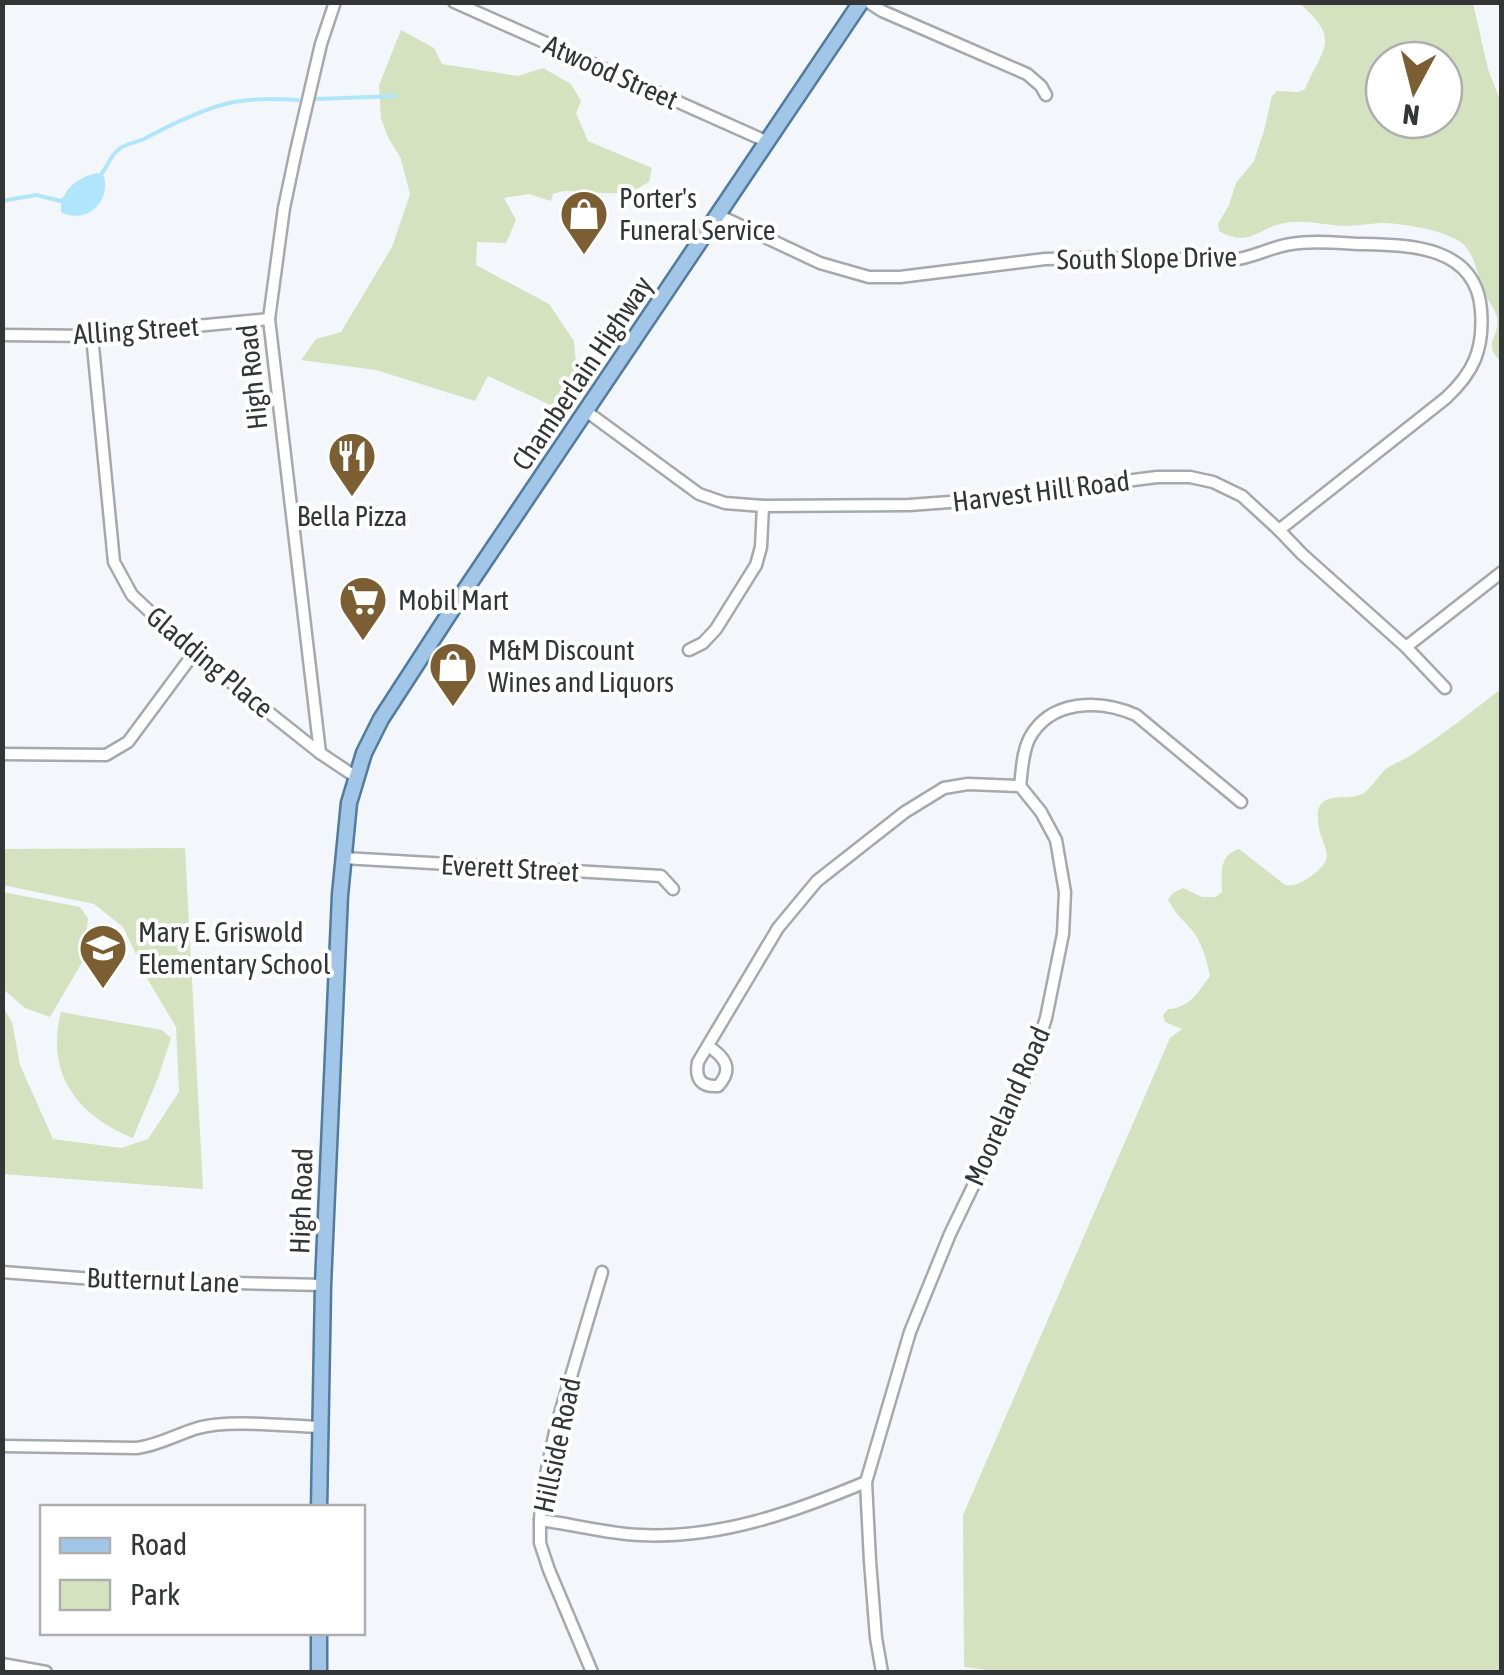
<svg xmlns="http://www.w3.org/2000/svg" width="1504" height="1675" viewBox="0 0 1504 1675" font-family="'Asap Condensed',sans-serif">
<rect width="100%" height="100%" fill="#f3f7fc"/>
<g fill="#d4e2bf" fill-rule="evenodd">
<path d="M 1299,3 L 1473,3 L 1488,69 L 1501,102 L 1501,362 C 1479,341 1504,335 1496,314 C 1494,307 1488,301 1485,294 C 1478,279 1476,257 1464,245 C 1448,230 1405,224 1383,223 C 1371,223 1358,226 1345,226 C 1325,225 1304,219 1284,223 C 1257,229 1249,248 1219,231 L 1218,224 L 1229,205 L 1236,183 L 1254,161 L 1264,131 L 1272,96 L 1277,91 L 1299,92 L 1305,89 C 1324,46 1341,39 1299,3 ZM 1444,60 L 1444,120 L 1384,120 L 1384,60 Z"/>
<path d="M 401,30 L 434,48 L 442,64 L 518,76 L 543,68 L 571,84 L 581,101 L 576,113 L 588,141 L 652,168 L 649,182 L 628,194 L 564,191 L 553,194 L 551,201 L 529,194 L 504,198 L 516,220 L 506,243 L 477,242 L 476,265 L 549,304 L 574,341 L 577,374 L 574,405 L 559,409 L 488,376 L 475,401 L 376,370 L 301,360 L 316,339 L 341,332 L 392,247 L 410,194 L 401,159 L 388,137 L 381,119 L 379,85 Z"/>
<path d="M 1501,689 L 1501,1672 L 1005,1672 L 964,1667 L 963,1515 L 1170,1038 L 1182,1029 L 1165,1022 L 1163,1015 L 1168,1009 C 1190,1008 1197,993 1210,976 C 1207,961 1203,947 1195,934 C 1186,922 1174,914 1168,899 L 1173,893 L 1183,888 L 1202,897 L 1216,897 L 1222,892 C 1222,875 1218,855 1239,849 L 1285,885 C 1295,886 1298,884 1307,879 C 1343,855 1319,850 1318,819 C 1318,813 1317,810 1321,804 C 1332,792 1352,802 1365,792 C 1373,786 1378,776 1386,769 C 1394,763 1405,760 1413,754 C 1444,734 1472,711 1501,689 Z"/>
<path d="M 185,848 L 203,1189 L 3,1174 L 3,1007 L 12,1022 L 20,1065 L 53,1139 L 121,1148 L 148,1139 L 179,1092 L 176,1027 L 148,980 L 123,927 L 94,904 L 3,885 L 3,849 Z"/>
<path d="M 3,892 L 80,907 L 88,918 L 84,959 L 50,1017 L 25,1008 L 3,989 Z"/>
<path d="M 61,1012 L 162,1030 L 171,1038 L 158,1078 L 133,1138 C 77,1116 45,1073 61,1012 Z"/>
</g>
<path fill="#b0e6fb" d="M 97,173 L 104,176 C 111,203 85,225 61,212 C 59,191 78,177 97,173 Z"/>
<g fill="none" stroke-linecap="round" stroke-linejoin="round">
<g stroke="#b0e6fb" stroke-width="4">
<path d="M 316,99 L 396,96"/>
<path d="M 99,177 C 106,170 109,158 117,151 C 124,143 137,143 146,138 C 172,124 204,108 234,102 C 256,98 277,99 298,100"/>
<path d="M 2,201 L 36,195 L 61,201 L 65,198"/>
</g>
<g stroke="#a5a9ad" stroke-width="15">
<g id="minor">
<path d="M 454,2 L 768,142"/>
<path d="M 868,2 L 882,11 L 1027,74 L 1041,86 L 1046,95"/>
<path d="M 718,215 L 820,263 L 869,277 L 900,277 L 1045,259 L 1089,258 L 1232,260 C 1253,258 1270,247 1291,244 C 1313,240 1338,243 1360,244 C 1408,245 1476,245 1481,310 C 1484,349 1474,372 1446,398 L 1279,530"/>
<path d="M 2,335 L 92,336 L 269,319"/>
<path d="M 92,336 L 114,562 L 132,595 L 194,653 L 320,753 L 356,777"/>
<path d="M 586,411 L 699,494 L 725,503 L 763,506 L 909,505 L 977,500 L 1157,477 L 1190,477 L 1213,482 L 1242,496 L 1279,530 L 1302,554 L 1406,647 L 1445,688"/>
<path d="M 1406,647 L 1502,572"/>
<path d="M 689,650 L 703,643 L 716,629 L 756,565 L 761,547 L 763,506"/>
<path d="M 320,753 L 269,319 L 284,208 L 296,151 L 321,44 L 335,2"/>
<path d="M 2,754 L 106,755 L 128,742 L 194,653"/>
<path d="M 1020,786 C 1022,771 1022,754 1029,739 C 1050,699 1100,699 1136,715 L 1241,802"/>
<path d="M 343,858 L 661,876 L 673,889"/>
<path d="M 708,1046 C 725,1057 734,1069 718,1086 C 700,1087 695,1078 698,1062 L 778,928 L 817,881 L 905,812 L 944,788 L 968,784 L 1020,786 L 1041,812 L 1056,840 L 1065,892 L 1063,934 L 1046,1018 L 1030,1068 L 950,1234 L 910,1332 L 866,1482 L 870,1561 L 876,1638 L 882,1672"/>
<path d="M 2,1272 L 107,1280 L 323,1285"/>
<path d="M 2,1446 L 137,1448 C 160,1445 177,1434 198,1428 C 228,1419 286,1426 319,1427"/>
<path d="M 540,1520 C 572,1524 609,1534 640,1535 C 720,1539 794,1512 866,1482"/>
<path d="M 2,1664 L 46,1672"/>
<path d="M 592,1672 L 549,1570 L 540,1543 L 540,1520 L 542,1493 L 556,1427 L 602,1272"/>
</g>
</g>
<g stroke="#537ba0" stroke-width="19">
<g id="major">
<path d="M 319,1508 L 323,1285 L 340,895 L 349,803 L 364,753 L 381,719 L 453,608 L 861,2"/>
<path d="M 319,1672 L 319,1632"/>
</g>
</g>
<use href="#minor" stroke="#fff" stroke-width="10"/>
<use href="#major" stroke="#a2c6e8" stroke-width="14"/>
</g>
<defs>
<g id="shop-pin" transform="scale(2.5)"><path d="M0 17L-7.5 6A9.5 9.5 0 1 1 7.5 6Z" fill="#7b5e31" stroke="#fff"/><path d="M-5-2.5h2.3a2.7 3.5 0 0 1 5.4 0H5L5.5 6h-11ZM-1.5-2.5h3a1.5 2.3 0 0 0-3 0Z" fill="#fff"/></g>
<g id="restaurant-pin" transform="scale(2.5)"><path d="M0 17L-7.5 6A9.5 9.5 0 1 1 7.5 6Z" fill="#7b5e31" stroke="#fff"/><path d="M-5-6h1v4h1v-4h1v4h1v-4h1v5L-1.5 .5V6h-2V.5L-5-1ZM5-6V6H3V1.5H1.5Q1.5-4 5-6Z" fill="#fff"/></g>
<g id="supermarket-pin" transform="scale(2.5)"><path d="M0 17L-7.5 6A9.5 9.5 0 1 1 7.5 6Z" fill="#7b5e31" stroke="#fff"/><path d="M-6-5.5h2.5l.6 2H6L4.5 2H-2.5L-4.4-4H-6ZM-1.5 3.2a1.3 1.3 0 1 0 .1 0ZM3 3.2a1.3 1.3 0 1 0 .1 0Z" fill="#fff"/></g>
<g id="school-pin" transform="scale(2.5)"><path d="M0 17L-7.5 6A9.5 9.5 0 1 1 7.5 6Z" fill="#7b5e31" stroke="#fff"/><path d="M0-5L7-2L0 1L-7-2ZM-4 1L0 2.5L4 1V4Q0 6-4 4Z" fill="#fff"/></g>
</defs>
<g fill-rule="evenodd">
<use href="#shop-pin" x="584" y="214"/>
<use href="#restaurant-pin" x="352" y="456"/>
<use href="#supermarket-pin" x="363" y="600"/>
<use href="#shop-pin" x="453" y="666"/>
<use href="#school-pin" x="103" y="948"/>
</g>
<g text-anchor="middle" stroke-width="8" stroke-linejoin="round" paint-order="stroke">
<g font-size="28" fill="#343537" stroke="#fff">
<text transform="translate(611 72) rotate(24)" y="10">Atwood Street</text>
<text transform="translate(1147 258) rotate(-1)" y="10">South Slope Drive</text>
<text transform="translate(136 330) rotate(-4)" y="10">Alling Street</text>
<text transform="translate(582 373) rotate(-56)" y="10">Chamberlain Highway</text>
<text transform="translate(252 377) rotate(-96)" y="10">High Road</text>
<text transform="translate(1041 491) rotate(-7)" y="10">Harvest Hill Road</text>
<text transform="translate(210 662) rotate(40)" y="10">Gladding Place</text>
<text transform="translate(510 868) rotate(3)" y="10">Everett Street</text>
<text transform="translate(1007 1106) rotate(-66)" y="10">Mooreland Road</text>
<text transform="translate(301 1201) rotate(-88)" y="10">High Road</text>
<text transform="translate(163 1280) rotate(2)" y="10">Butternut Lane</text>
<text transform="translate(557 1445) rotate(-78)" y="10">Hillside Road</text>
</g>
<g font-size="28" fill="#343537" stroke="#fff" text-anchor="start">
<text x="619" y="208">Porter's<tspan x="619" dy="32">Funeral Service</tspan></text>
<text x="352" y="526" text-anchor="middle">Bella Pizza</text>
<text x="398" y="610">Mobil Mart</text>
<text x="488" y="660">M&amp;M Discount<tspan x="488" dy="32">Wines and Liquors</tspan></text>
<text x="138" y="942">Mary E. Griswold<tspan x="138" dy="32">Elementary School</tspan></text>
</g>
</g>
<rect width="1504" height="1675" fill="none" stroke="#343537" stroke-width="10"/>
<rect x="40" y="1505" width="325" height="130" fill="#ffffff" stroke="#aeaeaf" stroke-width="2.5"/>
<rect x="60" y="1538" width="50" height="15" fill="#a2c6e8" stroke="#aeaeaf" stroke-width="2.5"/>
<text x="130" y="1555" font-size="30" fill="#343537">Road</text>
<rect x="60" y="1580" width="50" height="30" fill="#d4e2bf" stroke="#aeaeaf" stroke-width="2.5"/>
<text x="130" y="1605" font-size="30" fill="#343537">Park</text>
<g transform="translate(1414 90) rotate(187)"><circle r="48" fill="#ffffff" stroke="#aeaeaf" stroke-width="2.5"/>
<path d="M0-8L18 38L0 25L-18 38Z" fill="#7b5e31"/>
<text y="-15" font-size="28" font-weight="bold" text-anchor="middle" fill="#343537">N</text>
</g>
</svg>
